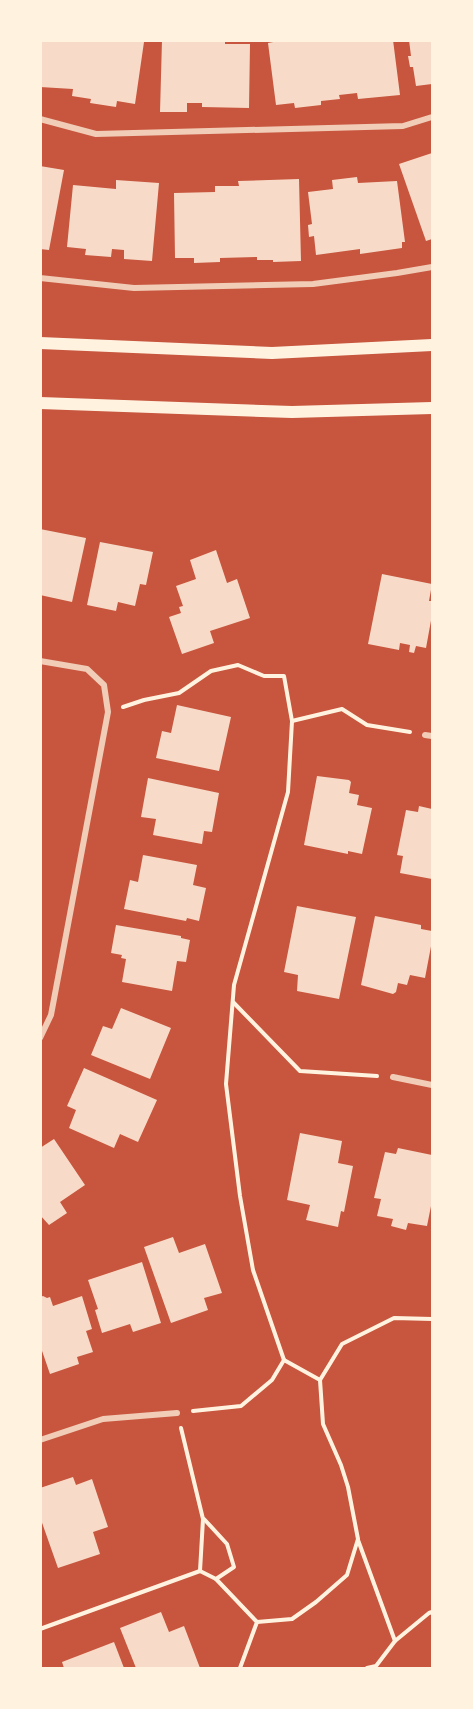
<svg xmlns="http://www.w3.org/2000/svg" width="473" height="1709" viewBox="0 0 473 1709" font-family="Commissioner,sans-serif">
<rect width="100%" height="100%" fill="#c8553d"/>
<g fill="#f7dbc8">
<path d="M 40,40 L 144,42 L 135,104 L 117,101 L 116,107 L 90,103 L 91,99 L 72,96 L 73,89 L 40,87 Z"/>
<path d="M 162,40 L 225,40 L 225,44 L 250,44 L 249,108 L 202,107 L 202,103 L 187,103 L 187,112 L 160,112 Z"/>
<path d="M 284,40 L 393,40 L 400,95 L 358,99 L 357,93 L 339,95 L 340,99 L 321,101 L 321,105 L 295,108 L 294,103 L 276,105 L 268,43 Z"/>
<path d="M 409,40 L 432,40 L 432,84 L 416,86 L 413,67 L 410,67 L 408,56 L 411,56 Z"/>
<path d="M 432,153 L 432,239 L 426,241 L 399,164 Z"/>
<path d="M 40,166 L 64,170 L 49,250 L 40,249 Z"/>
<path d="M 357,177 L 358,183 L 397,181 L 405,242 L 402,242 L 402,248 L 360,254 L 360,249 L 316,255 L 314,236 L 309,237 L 308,225 L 312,224 L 308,192 L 333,189 L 332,180 Z"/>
<path d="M 299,179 L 301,261 L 273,262 L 273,260 L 257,260 L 257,257 L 220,258 L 220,262 L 194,263 L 194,258 L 175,258 L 174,193 L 215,192 L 215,186 L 239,186 L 238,181 Z"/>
<path d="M 116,180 L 159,183 L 152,261 L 124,259 L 124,250 L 112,249 L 111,257 L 85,255 L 86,249 L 67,247 L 73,185 L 116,189 Z"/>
<path d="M 40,529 L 86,538 L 72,602 L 40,595 Z"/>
<path d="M 100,542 L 153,552 L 146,585 L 140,584 L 135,606 L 118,602 L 116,611 L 87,605 Z"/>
<path d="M 216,550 L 227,583 L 237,579 L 250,618 L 210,631 L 214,643 L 182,654 L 169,617 L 181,613 L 179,607 L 183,606 L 176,586 L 196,579 L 190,560 Z"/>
<path d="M 382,574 L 432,584 L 429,601 L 432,601 L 432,615 L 426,648 L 416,646 L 414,653 L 409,652 L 410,645 L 400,643 L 399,650 L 368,644 Z"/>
<path d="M 177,705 L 231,717 L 219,771 L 156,758 L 162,731 L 171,733 Z"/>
<path d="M 317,776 L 349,780 L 351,782 L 349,793 L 359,795 L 357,805 L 372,808 L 362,854 L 348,851 L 348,854 L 304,845 Z"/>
<path d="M 148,778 L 219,793 L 212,832 L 204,831 L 202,844 L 153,835 L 156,819 L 141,817 Z"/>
<path d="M 419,806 L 432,809 L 432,879 L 400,873 L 403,856 L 397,855 L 406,810 L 418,812 Z"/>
<path d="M 143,855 L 197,865 L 193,885 L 206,888 L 199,921 L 187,918 L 186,921 L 124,909 L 130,880 L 138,882 Z"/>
<path d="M 297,906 L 356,917 L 339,999 L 297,991 L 298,975 L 284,972 Z"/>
<path d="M 375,916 L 421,925 L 421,929 L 432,931 L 432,941 L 425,978 L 410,975 L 407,985 L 398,983 L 396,992 L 393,994 L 361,985 Z"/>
<path d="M 116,925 L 181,936 L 181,938 L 190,940 L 186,962 L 177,961 L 172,991 L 122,982 L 126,959 L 121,958 L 122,955 L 111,953 Z"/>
<path d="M 121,1008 L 171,1028 L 150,1079 L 91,1055 L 103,1026 L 112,1029 Z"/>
<path d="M 84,1068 L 157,1100 L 138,1142 L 120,1134 L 114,1148 L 69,1128 L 76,1110 L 67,1106 Z"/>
<path d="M 300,1133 L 342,1141 L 338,1163 L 353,1166 L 344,1212 L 341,1211 L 338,1227 L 306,1220 L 310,1205 L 287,1200 Z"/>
<path d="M 54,1139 L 85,1185 L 60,1202 L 67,1213 L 49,1225 L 40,1215 L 40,1148 Z"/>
<path d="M 398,1148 L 432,1155 L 432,1201 L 427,1226 L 408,1223 L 406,1230 L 391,1226 L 393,1219 L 377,1216 L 381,1199 L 374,1198 L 385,1152 L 396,1154 Z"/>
<path d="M 173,1237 L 179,1253 L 205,1244 L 222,1293 L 204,1298 L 208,1310 L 171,1323 L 144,1247 Z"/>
<path d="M 142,1262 L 161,1323 L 133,1332 L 130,1324 L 102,1333 L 95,1310 L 98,1309 L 88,1280 Z"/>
<path d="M 43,1296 L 47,1298 L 50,1297 L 53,1306 L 82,1296 L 92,1329 L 86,1331 L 93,1352 L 77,1357 L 79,1364 L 50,1374 L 40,1345 L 40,1297 Z"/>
<path d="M 73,1477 L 76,1485 L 92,1479 L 108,1527 L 93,1532 L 100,1554 L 58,1568 L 40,1517 L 40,1488 Z"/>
<path d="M 161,1612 L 169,1632 L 184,1626 L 200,1668 L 136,1668 L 120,1628 Z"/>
<path d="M 114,1642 L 124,1668 L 64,1668 L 62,1662 Z"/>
</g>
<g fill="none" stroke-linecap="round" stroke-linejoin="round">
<g stroke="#fff3e0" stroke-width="4">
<path d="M 123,707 L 144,700 L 179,693 L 211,671 L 238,665 L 264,676 L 284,676 L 292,721 L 288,792 L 234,985 L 226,1084 L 240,1196 L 253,1270 L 284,1360"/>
<path d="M 292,721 L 342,709 L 367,725 L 410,732"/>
<path d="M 233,1002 L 300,1071 L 377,1076"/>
<path d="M 320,1380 L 342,1344 L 394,1318 L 432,1319"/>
<path d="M 193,1411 L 241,1406 L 272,1380 L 284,1360 L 320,1380 L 323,1424 L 341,1465 L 348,1487 L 358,1539 L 347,1575 L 316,1602 L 292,1619 L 257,1622"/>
<path d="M 358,1540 L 395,1641"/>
<path d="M 200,1571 L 216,1579 L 234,1567 L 227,1544 L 204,1519"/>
<path d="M 216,1579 L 257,1622 L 240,1668"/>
<path d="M 40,1629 L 200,1571 L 203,1519 L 181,1428"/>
<path d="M 367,1668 L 376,1666 L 395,1641 L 429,1613 L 432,1612"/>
</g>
<g stroke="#f1ccb7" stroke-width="6">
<path d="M 40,119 L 96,134 L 403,126 L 432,117"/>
<path d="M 40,278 L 134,288 L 313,284 L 397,273 L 432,267"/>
<path d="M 40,661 L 87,669 L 104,685 L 108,712 L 51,1015 L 40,1038"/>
<path d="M 425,735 L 432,736"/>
<path d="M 393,1077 L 432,1085"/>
<path d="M 40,1440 L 103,1419 L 177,1413"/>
</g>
<g stroke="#fff3e0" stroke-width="12">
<path d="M 40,343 L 272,353 L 432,345"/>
<path d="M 40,403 L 292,412 L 432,408"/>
</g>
</g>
<rect width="473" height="1709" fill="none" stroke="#fff3e0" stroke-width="84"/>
</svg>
